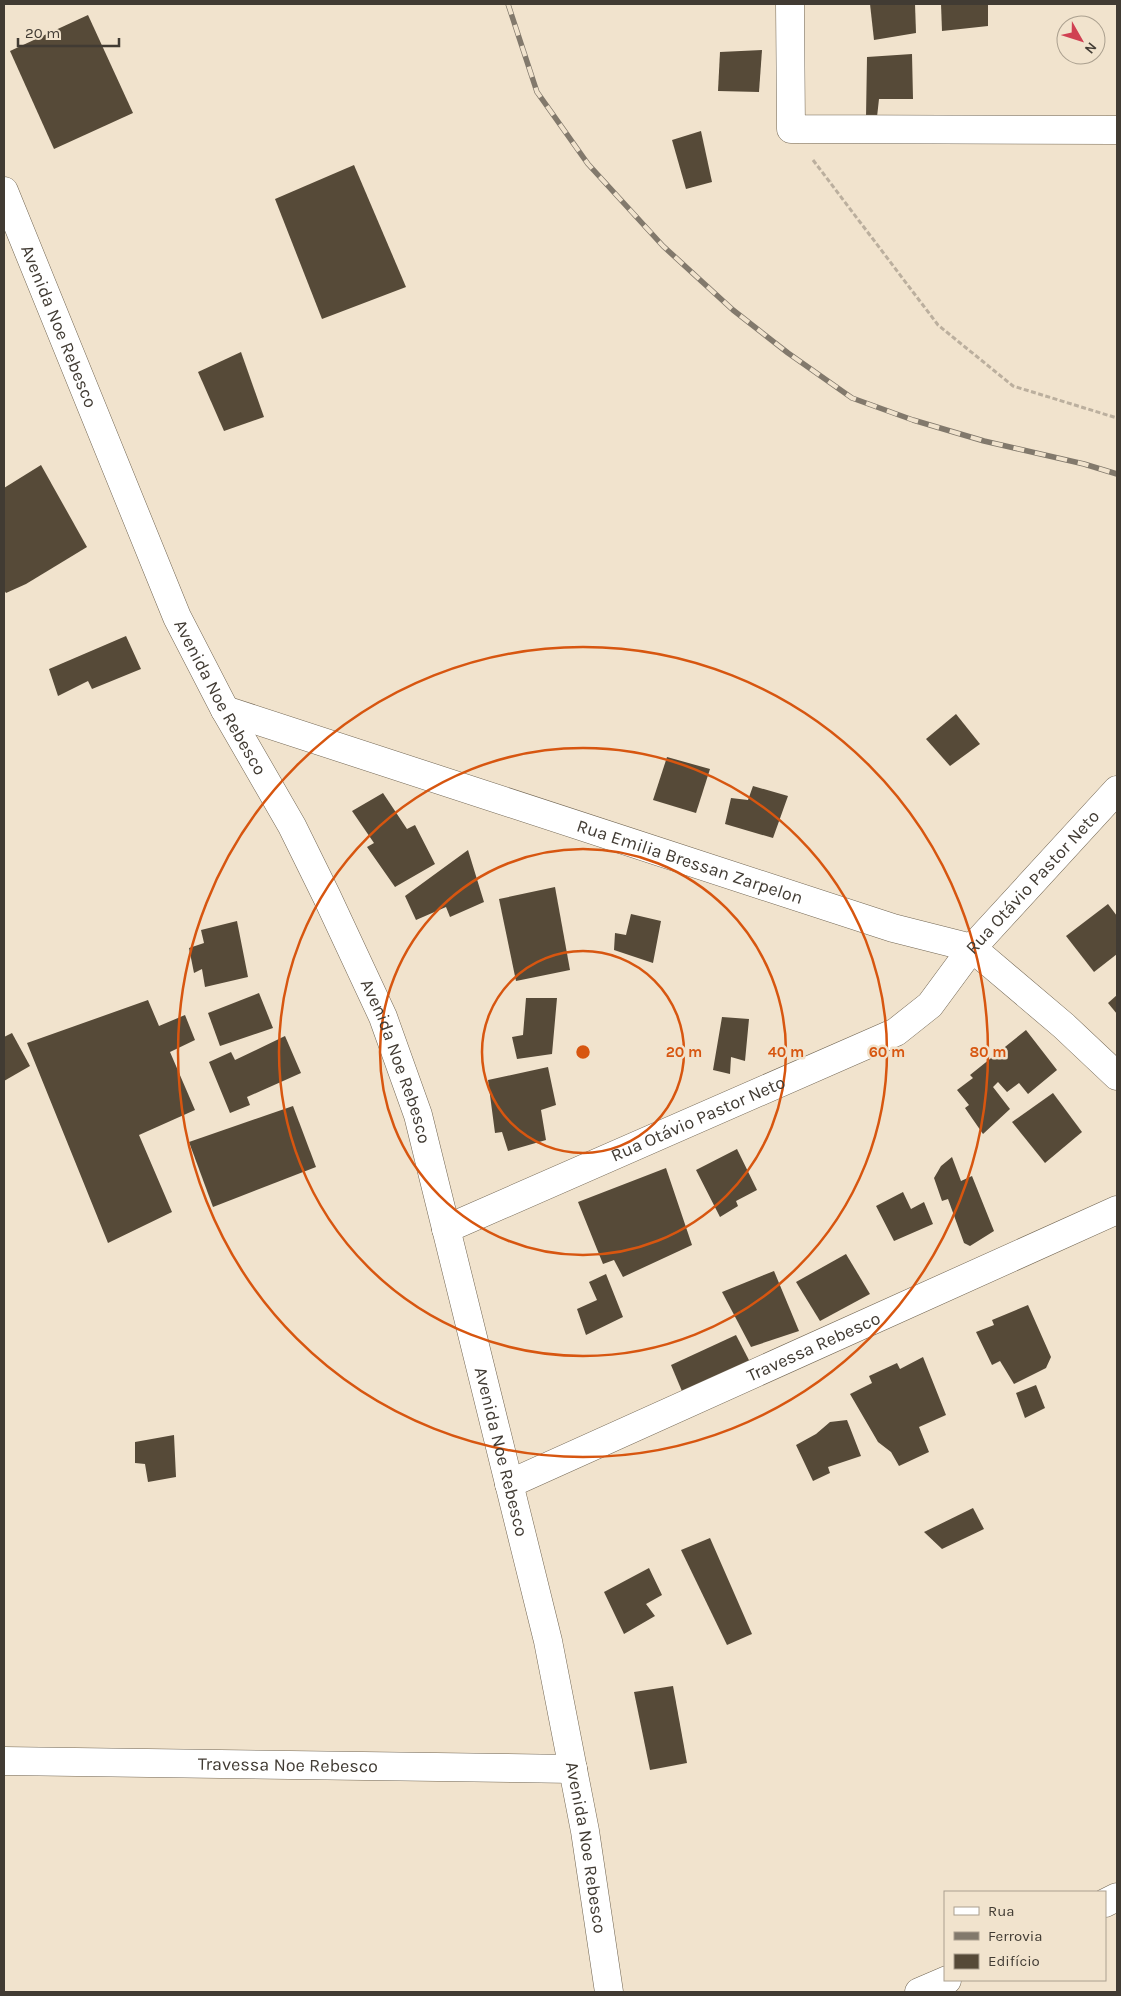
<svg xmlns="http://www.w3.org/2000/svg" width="1121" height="1996" viewBox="0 0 1121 1996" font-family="Karla,sans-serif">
<rect width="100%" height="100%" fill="#f1e3cd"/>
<g fill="#564a38">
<path d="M 870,4 L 915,4 L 916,33 L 874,40 Z"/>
<path d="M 941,4 L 988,4 L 988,26 L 942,31 Z"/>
<path d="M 88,15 L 133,113 L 54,149 L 10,51 Z"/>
<path d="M 762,50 L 759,92 L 718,91 L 720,52 Z"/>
<path d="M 912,54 L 913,99 L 879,99 L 877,117 L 866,117 L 867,57 Z"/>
<path d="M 701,131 L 712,182 L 686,189 L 672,140 Z"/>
<path d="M 354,165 L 406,287 L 322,319 L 275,199 Z"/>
<path d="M 241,352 L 264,417 L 224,431 L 198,372 Z"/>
<path d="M 41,465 L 87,547 L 26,584 L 6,593 L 4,590 L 4,488 Z"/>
<path d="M 126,636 L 141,669 L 92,689 L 88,681 L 58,696 L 49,669 Z"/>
<path d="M 956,714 L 980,744 L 950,766 L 926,739 Z"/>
<path d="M 667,757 L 710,769 L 696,813 L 653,800 Z"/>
<path d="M 753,786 L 788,796 L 773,838 L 725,824 L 731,798 L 748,800 Z"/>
<path d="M 383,793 L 407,829 L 415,825 L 435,864 L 395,887 L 367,847 L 374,843 L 352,811 Z"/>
<path d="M 468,850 L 484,902 L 450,917 L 446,907 L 416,920 L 405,896 Z"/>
<path d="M 555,887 L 570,970 L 516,981 L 499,899 Z"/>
<path d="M 1108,904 L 1117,916 L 1117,954 L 1094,972 L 1066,936 Z"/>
<path d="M 631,914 L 661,921 L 653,963 L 614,950 L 615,933 L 626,935 Z"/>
<path d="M 237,921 L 248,977 L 205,987 L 202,969 L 194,973 L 189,948 L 204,943 L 201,930 Z"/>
<path d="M 259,993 L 273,1028 L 220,1046 L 208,1013 Z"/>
<path d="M 1117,995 L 1117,1014 L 1108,1003 Z"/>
<path d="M 526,998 L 557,998 L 552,1054 L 517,1059 L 512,1037 L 523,1035 Z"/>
<path d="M 148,1000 L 159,1026 L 185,1015 L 195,1040 L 170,1052 L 195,1110 L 139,1135 L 172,1212 L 108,1243 L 27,1043 Z"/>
<path d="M 722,1017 L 749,1019 L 745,1061 L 731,1057 L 730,1074 L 713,1070 Z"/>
<path d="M 1026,1030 L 1057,1070 L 1028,1094 L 1019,1083 L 1007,1092 L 998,1082 L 993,1087 L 1010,1109 L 983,1134 L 965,1108 L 969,1105 L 957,1090 L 973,1078 L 970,1075 Z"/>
<path d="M 12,1033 L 30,1066 L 4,1081 L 4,1037 Z"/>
<path d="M 285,1036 L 301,1073 L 247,1097 L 250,1105 L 230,1113 L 209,1062 L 231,1052 L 235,1060 Z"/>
<path d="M 548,1067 L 556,1105 L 541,1110 L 546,1140 L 508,1151 L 502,1132 L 495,1133 L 488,1080 Z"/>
<path d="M 1053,1093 L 1082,1132 L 1045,1163 L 1012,1122 Z"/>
<path d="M 293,1106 L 316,1167 L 213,1207 L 189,1142 Z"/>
<path d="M 737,1149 L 757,1190 L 736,1201 L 738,1206 L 720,1217 L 696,1170 Z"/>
<path d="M 952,1157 L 961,1181 L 972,1176 L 994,1231 L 970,1246 L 964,1243 L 948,1199 L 942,1201 L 934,1178 L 941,1166 Z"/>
<path d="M 666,1168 L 692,1245 L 623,1277 L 614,1260 L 603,1264 L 578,1202 Z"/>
<path d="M 903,1192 L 911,1209 L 924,1202 L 933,1224 L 894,1241 L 876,1206 Z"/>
<path d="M 846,1254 L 870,1294 L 820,1321 L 796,1282 Z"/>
<path d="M 774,1271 L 799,1331 L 751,1347 L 722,1292 Z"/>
<path d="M 606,1274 L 623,1317 L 586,1335 L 577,1309 L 597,1300 L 589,1282 Z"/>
<path d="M 1028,1305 L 1051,1357 L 1046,1368 L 1014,1384 L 1000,1361 L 992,1365 L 976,1332 L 994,1325 L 992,1320 Z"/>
<path d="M 736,1335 L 752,1366 L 684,1396 L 671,1365 Z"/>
<path d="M 923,1357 L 946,1415 L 919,1427 L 929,1452 L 899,1466 L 891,1452 L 878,1442 L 850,1394 L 872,1383 L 869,1376 L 897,1363 L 900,1369 Z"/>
<path d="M 1036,1385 L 1045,1408 L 1025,1418 L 1016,1393 Z"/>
<path d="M 847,1420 L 861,1456 L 828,1467 L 830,1473 L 813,1481 L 796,1445 L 816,1434 L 830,1422 Z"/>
<path d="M 174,1435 L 176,1477 L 148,1482 L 145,1464 L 135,1463 L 135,1442 Z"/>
<path d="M 973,1508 L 984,1529 L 942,1549 L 924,1532 Z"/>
<path d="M 710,1538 L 752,1634 L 727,1645 L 681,1550 Z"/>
<path d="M 649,1568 L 662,1595 L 646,1604 L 655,1616 L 624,1634 L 604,1592 Z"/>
<path d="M 673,1686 L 687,1763 L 650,1770 L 634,1692 Z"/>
</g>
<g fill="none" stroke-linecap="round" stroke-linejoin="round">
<g stroke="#726653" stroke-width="29">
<g id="minor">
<path d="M 790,4 L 791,129 L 1117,130"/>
<path id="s1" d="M 225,710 L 893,928 L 972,948 L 1064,1026 L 1117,1076"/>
<path id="s2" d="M 446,1229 L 896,1032 L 930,1005 L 972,948 L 1117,790"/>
<path id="s3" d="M 509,1484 L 1117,1210"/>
<path id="s4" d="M 4,1761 L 573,1769"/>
<path d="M 1105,1903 L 1117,1897"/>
<path d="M 919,1992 L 947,1980"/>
</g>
</g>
<g stroke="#726653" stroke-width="29">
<g id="major">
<path id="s5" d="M 4,191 L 177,617 L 225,710 L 292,826 L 327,897 L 383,1017 L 418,1115 L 548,1641 L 585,1831 L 609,1992"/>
</g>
</g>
<path stroke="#bbaf9e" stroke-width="3" stroke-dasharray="5 2.5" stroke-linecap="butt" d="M 813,160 L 938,325 L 1013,386 L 1117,418"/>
<use href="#minor" stroke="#fff" stroke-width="28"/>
<use href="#major" stroke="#fff" stroke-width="28"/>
<g stroke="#82796c" stroke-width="5.5">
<path id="rail" d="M 508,4 L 537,92 L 588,164 L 663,246 L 733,310 L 788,353 L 852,398 L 913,420 L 984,441 L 1084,464 L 1117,474"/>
</g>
<use href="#rail" stroke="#f1e3cd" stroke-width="4" stroke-dasharray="11" stroke-linecap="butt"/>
</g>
<g fill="none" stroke="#d75610" stroke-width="2.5">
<circle cx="583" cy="1052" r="101"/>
<circle cx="583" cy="1052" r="203"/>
<circle cx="583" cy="1052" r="304"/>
<circle cx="583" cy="1052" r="405"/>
</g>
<g text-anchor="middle" stroke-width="5" stroke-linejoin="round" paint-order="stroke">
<g font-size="18" fill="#413b33" stroke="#f1e3cd">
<text dy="6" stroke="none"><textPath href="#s5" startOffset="146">Avenida Noe Rebesco</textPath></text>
<text dy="6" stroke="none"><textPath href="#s5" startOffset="551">Avenida Noe Rebesco</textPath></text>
<text dy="6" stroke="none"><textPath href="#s1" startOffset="489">Rua Emilia Bressan Zarpelon</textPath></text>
<text dy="6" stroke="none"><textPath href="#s2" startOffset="695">Rua Otávio Pastor Neto</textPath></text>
<text dy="6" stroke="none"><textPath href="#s5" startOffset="956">Avenida Noe Rebesco</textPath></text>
<text dy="6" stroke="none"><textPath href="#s2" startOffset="275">Rua Otávio Pastor Neto</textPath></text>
<text dy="6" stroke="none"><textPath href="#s3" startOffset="334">Travessa Rebesco</textPath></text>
<text dy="6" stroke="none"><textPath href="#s5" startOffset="1361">Avenida Noe Rebesco</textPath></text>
<text dy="6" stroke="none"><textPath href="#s4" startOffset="284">Travessa Noe Rebesco</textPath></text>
<text dy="6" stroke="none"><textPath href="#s5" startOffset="1766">Avenida Noe Rebesco</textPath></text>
</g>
</g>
<circle cx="583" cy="1052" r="8" fill="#d75610" stroke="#f1e3cd" stroke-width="2.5"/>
<g font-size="15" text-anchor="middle" font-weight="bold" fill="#d75610" stroke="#f1e3cd" stroke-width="5" stroke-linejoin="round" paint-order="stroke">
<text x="684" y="1057">20 m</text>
<text x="786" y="1057">40 m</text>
<text x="887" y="1057">60 m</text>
<text x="988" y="1057">80 m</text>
</g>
<rect width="1121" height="1996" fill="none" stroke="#413b33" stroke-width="10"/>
<rect x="944" y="1891" width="162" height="90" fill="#f1e3cd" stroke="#aba08f"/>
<rect x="954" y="1907" width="25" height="8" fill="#ffffff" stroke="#aba08f"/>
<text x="988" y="1916" font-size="15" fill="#413b33">Rua</text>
<rect x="954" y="1932" width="25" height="8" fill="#82796c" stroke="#aba08f"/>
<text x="988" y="1941" font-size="15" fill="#413b33">Ferrovia</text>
<rect x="954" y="1954" width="25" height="15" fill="#564a38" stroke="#aba08f"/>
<text x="988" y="1966" font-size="15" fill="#413b33">Edifício</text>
<g transform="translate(1081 40) rotate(129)"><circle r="24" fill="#f1e3cd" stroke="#aba08f"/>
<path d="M0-4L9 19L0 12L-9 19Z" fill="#d04052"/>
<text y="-8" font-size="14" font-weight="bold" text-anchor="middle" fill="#413b33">N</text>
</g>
<path d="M18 38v8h101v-8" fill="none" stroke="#413b33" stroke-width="2.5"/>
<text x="25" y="38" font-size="15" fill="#413b33" stroke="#f1e3cd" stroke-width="4" paint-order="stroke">20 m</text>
</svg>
